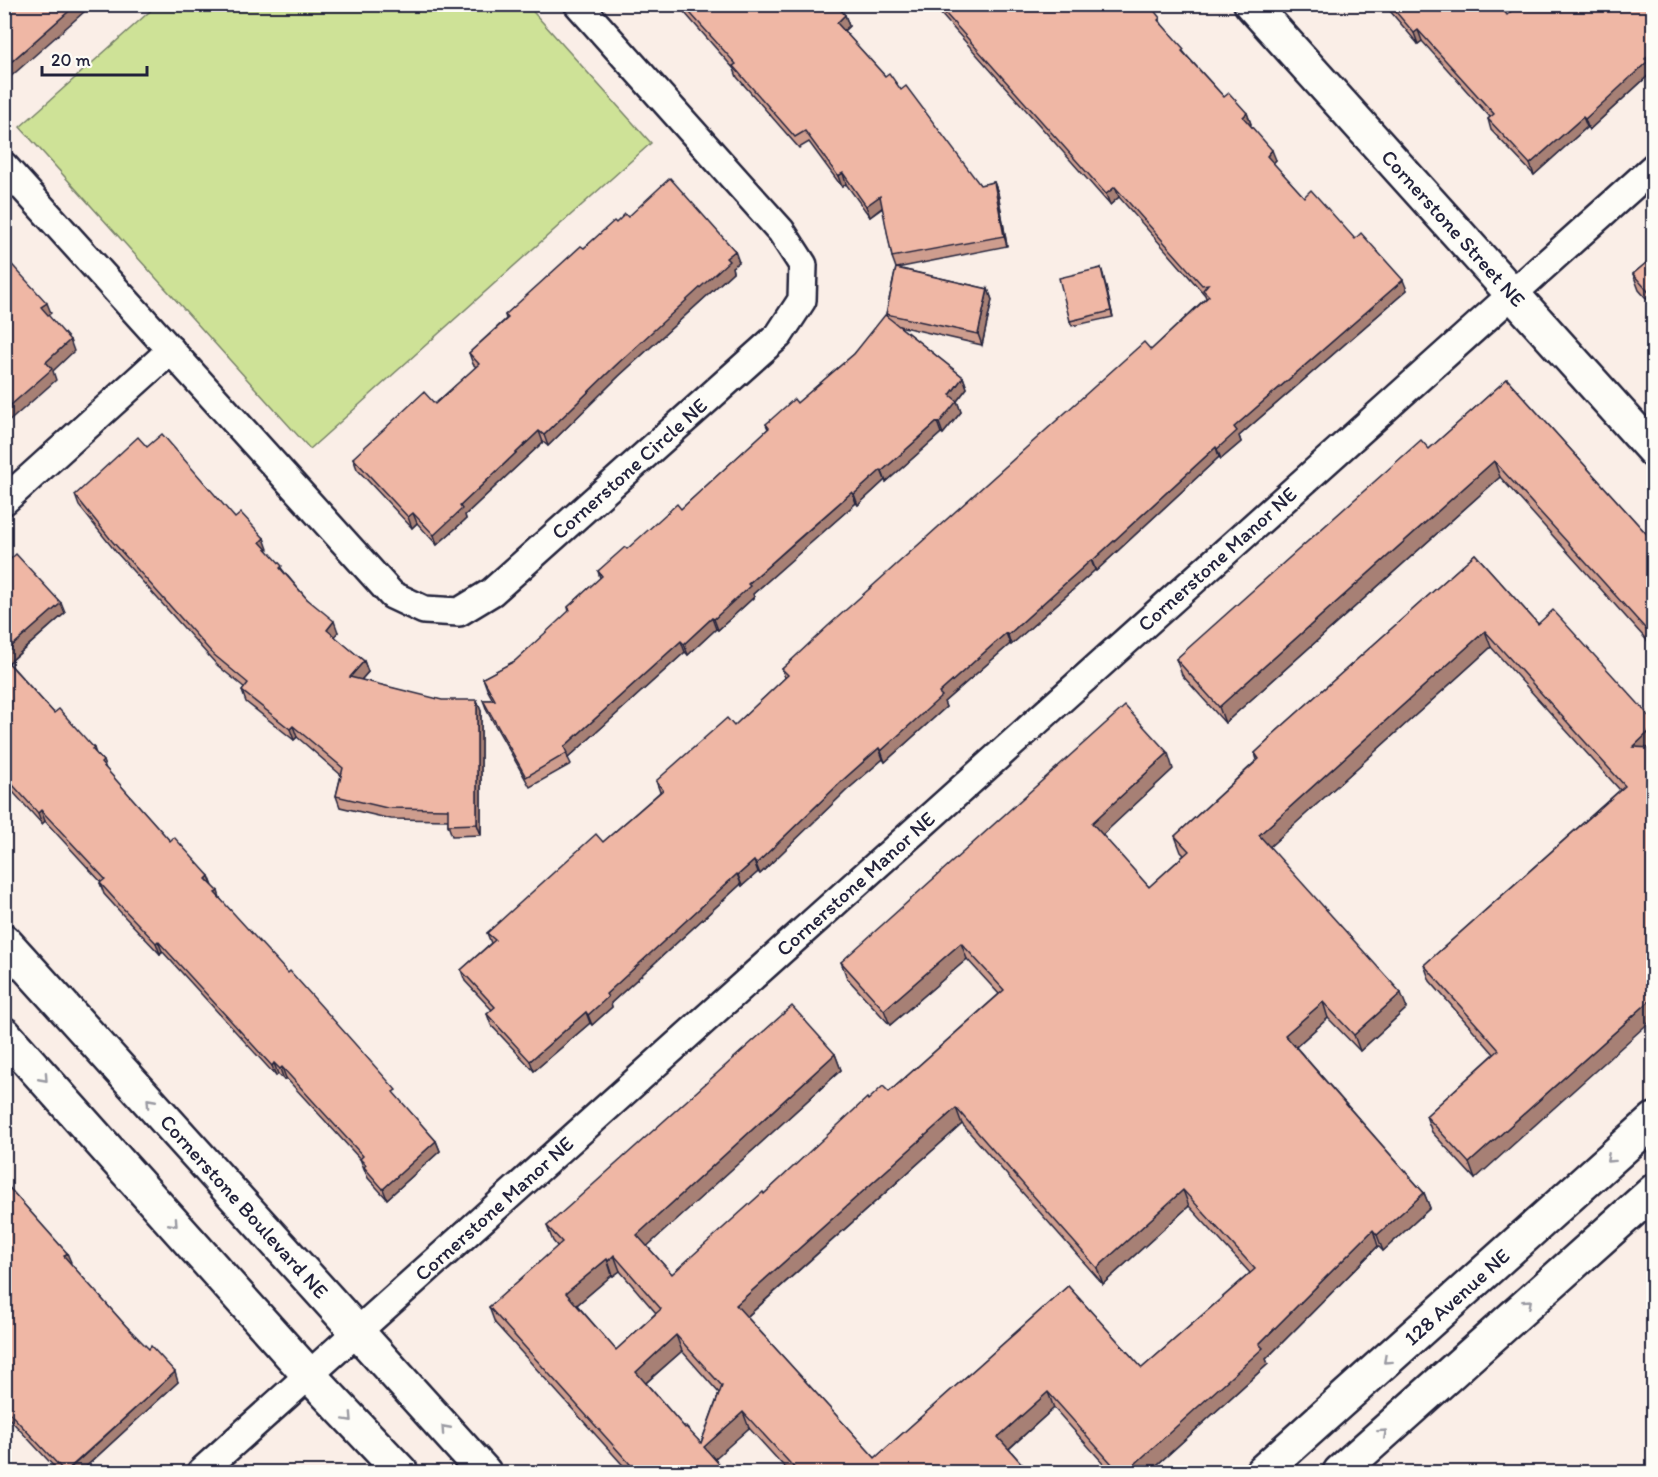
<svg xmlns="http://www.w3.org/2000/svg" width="1658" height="1477" viewBox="0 0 1658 1477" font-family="Itim,sans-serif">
<rect width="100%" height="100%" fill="#faeee7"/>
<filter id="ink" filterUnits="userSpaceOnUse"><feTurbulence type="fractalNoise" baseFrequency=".0167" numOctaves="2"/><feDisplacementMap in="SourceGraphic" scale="12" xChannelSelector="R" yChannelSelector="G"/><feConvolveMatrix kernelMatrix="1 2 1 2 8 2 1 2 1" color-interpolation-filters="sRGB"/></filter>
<g filter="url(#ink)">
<path fill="#cee297" stroke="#788269" stroke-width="1.5" d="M 527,5 L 651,143 L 310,449 L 20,127 L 157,5 Z"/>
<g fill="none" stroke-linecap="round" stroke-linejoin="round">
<g stroke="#22223b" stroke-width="32">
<g id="minor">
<path id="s1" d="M 4,166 L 392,595 L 424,610 L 459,612 L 492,592 L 779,335 L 802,300 L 803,265 L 781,231 L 578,4"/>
<path d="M 4,501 L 171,350"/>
<path id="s2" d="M 201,1472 L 1654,167"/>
</g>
</g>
<g stroke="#22223b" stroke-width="38">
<g id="tertiary">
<path id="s3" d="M 1251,4 L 1654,451"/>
<path id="s4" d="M 4,941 L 484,1472"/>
<path d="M 4,1034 L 309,1375 L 401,1472"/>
<path id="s5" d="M 1262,1472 L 1654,1120"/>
<path d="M 1340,1472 L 1654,1191"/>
</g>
</g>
<use href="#minor" stroke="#fdfcf7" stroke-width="27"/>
<use href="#tertiary" stroke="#fdfcf7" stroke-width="33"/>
</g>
<g fill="#ce9d8e" stroke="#22223b" stroke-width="1.5" fill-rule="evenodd">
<path d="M 4,4 L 8,79 L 4,75 Z"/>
<path d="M 677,4 L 836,4 L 845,15 L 849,26 L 844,31 L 885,76 L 901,90 L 980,185 L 994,182 L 998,193 L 1007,246 L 897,268 L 988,289 L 992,300 L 982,345 L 899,326 L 963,377 L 967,388 L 957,401 L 961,412 L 943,434 L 941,433 L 886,482 L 885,480 L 858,505 L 856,503 L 801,551 L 753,594 L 754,597 L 718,630 L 716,629 L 688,655 L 685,652 L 568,758 L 571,764 L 530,787 L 487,711 L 483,700 L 493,700 L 487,689 L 483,678 L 515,661 L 569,612 L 568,607 L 600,578 L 598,571 L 681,509 L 768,429 L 766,424 L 797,403 L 854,354 L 887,317 L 886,314 L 896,268 L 892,257 L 883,208 L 870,217 L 846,184 L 842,187 L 809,142 L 799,148 L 737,77 L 734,69 Z"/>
<path d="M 932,4 L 1149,4 L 1163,26 L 1187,56 L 1224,97 L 1247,113 L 1251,124 L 1250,125 L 1276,160 L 1273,163 L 1304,197 L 1355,239 L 1407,290 L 1239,436 L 1241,442 L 1221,459 L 1219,457 L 1096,571 L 1095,570 L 1011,645 L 1010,644 L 944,702 L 946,707 L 885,762 L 883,759 L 847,790 L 760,874 L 758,872 L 742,886 L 741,884 L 611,1003 L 612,1007 L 592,1025 L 590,1023 L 534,1071 L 491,1025 L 487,1014 L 492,1010 L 465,981 L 461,970 L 491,943 L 487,933 L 603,842 L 660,792 L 656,781 L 734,726 L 785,678 L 782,669 L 1151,350 L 1206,298 L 1205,295 L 1119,197 L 1110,205 Z"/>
<path d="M 1384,4 L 1498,4 L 1507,15 L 1650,68 L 1652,72 L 1589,130 L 1587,127 L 1534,175 L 1491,130 L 1488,119 L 1490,117 L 1422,41 L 1418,44 Z"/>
<path d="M 628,217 L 739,262 L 732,267 L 733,272 L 619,376 L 548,446 L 543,442 L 465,515 L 466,519 L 437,545 L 417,523 L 412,528 L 357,469 L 353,458 L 435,404 L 476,367 L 473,364 L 469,353 L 506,319 L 505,315 L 584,248 L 616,223 Z"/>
<path d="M 1653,257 L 1653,306 L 1639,290 L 1633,274 Z"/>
<path d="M 1101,268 L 1113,317 L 1072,326 L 1070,321 Z"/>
<path d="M 1507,379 L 1653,541 L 1653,647 L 1500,477 L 1225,723 L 1182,675 L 1176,659 L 1429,449 Z"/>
<path d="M 147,447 L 235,518 L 264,538 L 267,550 L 285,573 L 307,599 L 338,632 L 335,637 L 364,661 L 368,672 L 361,680 L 481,711 L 481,835 L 452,836 L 448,825 L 448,820 L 391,819 L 340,807 L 336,796 L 341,775 L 297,737 L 294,740 L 246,702 L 242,691 L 245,688 L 217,665 L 116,552 L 79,506 L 75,495 Z"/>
<path d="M 1475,554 L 1538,624 L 1653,722 L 1475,1179 L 1432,1132 L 1426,1116 L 1494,1054 L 1430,981 L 1424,965 L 1620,790 L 1491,647 L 1269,847 L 1407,1008 L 1360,1051 L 1328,1018 L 1296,1047 L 1424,1193 L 1430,1208 L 1383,1251 L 1378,1246 L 1266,1359 L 1268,1364 L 1148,1473 L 1112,1473 L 1054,1408 L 1009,1449 L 1030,1473 L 790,1473 L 749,1428 L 714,1458 L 727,1473 L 630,1473 L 495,1323 L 489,1307 L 558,1247 L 553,1241 L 547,1226 L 835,1054 L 841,1070 L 647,1246 L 672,1274 L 764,1194 L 868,1100 L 889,1092 L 999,994 L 967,959 L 890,1025 L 847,978 L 841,962 L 1173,769 L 1102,835 L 1149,887 L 1184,855 L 1181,852 L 1175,836 L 1257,760 L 1255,753 L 1270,739 L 1269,738 ZM 962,1124 L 1103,1284 L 1189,1206 L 1250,1273 L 1142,1368 L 1068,1286 L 875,1458 L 747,1317 ZM 620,1271 L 656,1313 L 616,1350 L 577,1305 L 612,1275 L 613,1276 ZM 682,1351 L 719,1393 L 701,1443 L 685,1428 L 646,1383 Z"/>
<path d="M 4,565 L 65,613 L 9,663 L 54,713 L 94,748 L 96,754 L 103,761 L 106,769 L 170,841 L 209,876 L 213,886 L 221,900 L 436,1141 L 440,1151 L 387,1199 L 368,1178 L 360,1159 L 286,1078 L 284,1080 L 278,1074 L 276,1076 L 162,951 L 160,954 L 123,915 L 104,894 L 100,883 L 101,882 L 45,821 L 42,824 L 4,782 Z"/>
<path d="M 4,1182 L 67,1253 L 70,1263 L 126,1326 L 178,1382 L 79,1473 L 60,1473 L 4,1413 Z"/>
</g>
<g fill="#a78074" stroke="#22223b" stroke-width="1.5">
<path d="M 77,4 L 93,4 L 8,79 L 4,68 Z"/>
<path d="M 845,15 L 849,26 L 841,33 L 837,23 Z"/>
<path d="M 1418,30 L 1422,41 L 1418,44 L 1414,33 Z"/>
<path d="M 1653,51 L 1653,66 L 1650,68 L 1652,72 L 1589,130 L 1585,119 Z"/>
<path d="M 1247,113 L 1251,124 L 1247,128 L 1243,117 Z"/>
<path d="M 1583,117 L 1587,127 L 1534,175 L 1530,164 Z"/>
<path d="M 1272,150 L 1276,160 L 1270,166 L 1267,156 Z"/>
<path d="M 843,173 L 846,184 L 842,187 L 838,176 Z"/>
<path d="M 994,182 L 998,193 L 1007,246 L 1004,236 Z"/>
<path d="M 1115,187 L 1119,197 L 1110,205 L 1106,194 Z"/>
<path d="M 880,196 L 884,206 L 870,217 L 866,206 Z"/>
<path d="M 735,251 L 739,262 L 732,267 L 733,272 L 619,376 L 548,446 L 544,435 L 726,258 Z"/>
<path d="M 7,252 L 11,263 L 4,255 Z"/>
<path d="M 1101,268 L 1103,274 L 1113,317 L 1111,311 Z"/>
<path d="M 1403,280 L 1407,290 L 1239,436 L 1241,442 L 1221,459 L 1217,449 L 1234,427 Z"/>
<path d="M 988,289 L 992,300 L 982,345 L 978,334 Z"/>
<path d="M 47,303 L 51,313 L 45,318 L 41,307 Z"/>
<path d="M 70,340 L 74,351 L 53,371 L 56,380 L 5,425 L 4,411 L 46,362 Z"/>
<path d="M 963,377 L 967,388 L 957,401 L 961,412 L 943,434 L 939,423 L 950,395 Z"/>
<path d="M 937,422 L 941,433 L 886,482 L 882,471 Z"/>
<path d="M 539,431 L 543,442 L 465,515 L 466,519 L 437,545 L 434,535 L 460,506 Z"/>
<path d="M 1216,447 L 1219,457 L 1096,571 L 1092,561 Z"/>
<path d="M 1494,461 L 1500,477 L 1225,723 L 1219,707 Z"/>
<path d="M 881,470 L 885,480 L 858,505 L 854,494 Z"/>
<path d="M 852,492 L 856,503 L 753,594 L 754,597 L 718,630 L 714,619 L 748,584 Z"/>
<path d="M 413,513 L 417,523 L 412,528 L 408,517 Z"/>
<path d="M 264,538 L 268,549 L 264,553 L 260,542 Z"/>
<path d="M 1091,560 L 1095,570 L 1011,645 L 1008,635 Z"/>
<path d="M 61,603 L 65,613 L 6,665 L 4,661 L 4,653 Z"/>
<path d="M 712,618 L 716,629 L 688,655 L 684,644 Z"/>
<path d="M 334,621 L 338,632 L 331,641 L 327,630 Z"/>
<path d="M 1485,631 L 1491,647 L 1265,851 L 1259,835 Z"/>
<path d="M 1006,633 L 1010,644 L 944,702 L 946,707 L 885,762 L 881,751 L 939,693 Z"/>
<path d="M 681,641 L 685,652 L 568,758 L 564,747 Z"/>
<path d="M 364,661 L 368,672 L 354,688 L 350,677 Z"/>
<path d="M 477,700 L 481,711 L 481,835 L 477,824 Z"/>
<path d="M 293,726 L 297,737 L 294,740 L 290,729 Z"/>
<path d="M 1653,728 L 1653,750 L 1633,747 Z"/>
<path d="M 879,748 L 883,759 L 847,790 L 760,874 L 756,864 L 844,779 Z"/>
<path d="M 1168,753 L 1173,769 L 1098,839 L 1092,823 Z"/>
<path d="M 41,810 L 45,821 L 42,824 L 38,813 Z"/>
<path d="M 754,861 L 758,872 L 742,886 L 738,875 Z"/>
<path d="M 737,874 L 741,884 L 611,1003 L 612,1007 L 592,1025 L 588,1015 L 606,994 Z"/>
<path d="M 209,876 L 213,887 L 206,879 Z"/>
<path d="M 218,891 L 221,901 L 215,893 Z"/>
<path d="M 158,941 L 162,951 L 160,954 L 156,943 Z"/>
<path d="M 961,943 L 967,959 L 890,1025 L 884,1010 Z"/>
<path d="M 1401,993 L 1407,1008 L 1360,1051 L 1354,1035 Z"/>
<path d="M 1653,998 L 1653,1019 L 1475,1179 L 1469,1163 Z"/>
<path d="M 1323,1002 L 1328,1018 L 1291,1051 L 1285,1035 Z"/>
<path d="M 586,1012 L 590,1023 L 534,1071 L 530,1061 Z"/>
<path d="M 835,1054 L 841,1070 L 642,1251 L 637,1235 Z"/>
<path d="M 274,1063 L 278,1074 L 276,1076 L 272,1066 Z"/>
<path d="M 282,1067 L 286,1078 L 284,1080 L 280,1069 Z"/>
<path d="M 956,1108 L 962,1124 L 742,1321 L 736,1305 Z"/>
<path d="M 436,1141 L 440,1151 L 387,1199 L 383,1189 Z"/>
<path d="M 1183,1190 L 1189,1206 L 1103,1284 L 1097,1268 Z"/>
<path d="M 1424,1193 L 1430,1208 L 1383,1251 L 1377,1235 Z"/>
<path d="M 1373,1230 L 1378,1246 L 1266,1359 L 1268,1364 L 1148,1473 L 1125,1473 L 1259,1344 Z"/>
<path d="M 67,1253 L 71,1262 L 68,1265 L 64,1256 Z"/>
<path d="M 614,1255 L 620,1271 L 613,1276 L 608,1261 Z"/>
<path d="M 607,1259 L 612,1275 L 572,1309 L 566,1293 Z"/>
<path d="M 676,1335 L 682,1351 L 641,1387 L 636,1372 Z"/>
<path d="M 175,1372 L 178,1382 L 79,1473 L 65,1473 Z"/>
<path d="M 1048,1392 L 1054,1408 L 1004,1453 L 998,1437 Z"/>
<path d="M 743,1412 L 749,1428 L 710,1463 L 704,1447 Z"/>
</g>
<g fill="#efb7a5" stroke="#22223b" stroke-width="1.5" fill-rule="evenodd">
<path d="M 4,4 L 77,4 L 4,68 Z"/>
<path d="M 682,4 L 836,4 L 845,15 L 837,23 L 885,76 L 889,73 L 901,90 L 906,86 L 980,185 L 994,182 L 1004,236 L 892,257 L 880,196 L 866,206 L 843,173 L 838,176 L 805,131 L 795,137 L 733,66 L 736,64 Z"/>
<path d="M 937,4 L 1149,4 L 1160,18 L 1158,20 L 1184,49 L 1182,51 L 1224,97 L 1229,93 L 1247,113 L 1243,117 L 1272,150 L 1267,156 L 1304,197 L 1311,190 L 1355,239 L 1361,233 L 1403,280 L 1234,427 L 1237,431 L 1217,449 L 1216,447 L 1092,561 L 1091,560 L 1008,635 L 1006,633 L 939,693 L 942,696 L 881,751 L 879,748 L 844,779 L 756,864 L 754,861 L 738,875 L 737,874 L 606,994 L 608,997 L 588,1015 L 586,1012 L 530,1061 L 487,1014 L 495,1007 L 461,970 L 495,940 L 487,933 L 596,834 L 603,842 L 663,790 L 656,781 L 727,718 L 734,726 L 788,675 L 782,669 L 828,626 L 1144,342 L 1151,350 L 1209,296 L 1203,290 L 1208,284 L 1202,285 L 1115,187 L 1106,194 Z"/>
<path d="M 1389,4 L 1498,4 L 1507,15 L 1519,4 L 1653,4 L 1653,51 L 1645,59 L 1648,61 L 1605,101 L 1585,119 L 1583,117 L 1530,164 L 1488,119 L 1494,114 L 1418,30 L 1414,33 Z"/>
<path d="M 670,178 L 735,251 L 726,258 L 729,261 L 615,366 L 544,435 L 539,431 L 460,506 L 462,509 L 434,535 L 413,513 L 408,517 L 353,458 L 424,392 L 435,404 L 479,364 L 469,353 L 508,318 L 505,315 L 581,246 L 584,248 L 614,221 L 616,223 L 625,214 L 628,217 Z"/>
<path d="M 4,256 L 47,303 L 41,307 L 70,340 L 46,362 L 52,369 L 4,411 Z"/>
<path d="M 1653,257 L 1653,297 L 1633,274 Z"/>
<path d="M 896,268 L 988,289 L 978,334 L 886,314 Z"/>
<path d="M 1101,268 L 1111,311 L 1070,321 L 1059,278 Z"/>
<path d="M 885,315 L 963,377 L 950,395 L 957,401 L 939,423 L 937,422 L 882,471 L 881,470 L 854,494 L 852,492 L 797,540 L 748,584 L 750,586 L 714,619 L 712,618 L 684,644 L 681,641 L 564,747 L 567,753 L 526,777 L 483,700 L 495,700 L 483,678 L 515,661 L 570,610 L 568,607 L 602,576 L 598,571 L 625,547 L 627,549 L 677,504 L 681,509 L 769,428 L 766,424 L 794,399 L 797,403 L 854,354 Z"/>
<path d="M 1507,379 L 1653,541 L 1653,637 L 1494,461 L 1219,707 L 1176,659 L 1421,440 L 1429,449 Z"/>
<path d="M 162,434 L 235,518 L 241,513 L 264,538 L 260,542 L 282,566 L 280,568 L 307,599 L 334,621 L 327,630 L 364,661 L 350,677 L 442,700 L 477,700 L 477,824 L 448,825 L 448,809 L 387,808 L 336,796 L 343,768 L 293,726 L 290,729 L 242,691 L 248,683 L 213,654 L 112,541 L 75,495 L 138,437 L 147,447 Z"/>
<path d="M 16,554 L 61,603 L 4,653 L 4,565 Z"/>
<path d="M 1475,554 L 1538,624 L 1553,610 L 1645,711 L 1653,722 L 1653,728 L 1633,747 L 1653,748 L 1653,998 L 1469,1163 L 1426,1116 L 1499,1050 L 1424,965 L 1625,786 L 1485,631 L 1259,835 L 1401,993 L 1354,1035 L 1323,1002 L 1285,1035 L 1424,1193 L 1377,1235 L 1373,1230 L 1259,1344 L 1263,1348 L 1125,1473 L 1120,1473 L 1048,1392 L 998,1437 L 1030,1473 L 802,1473 L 800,1471 L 799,1473 L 743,1412 L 704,1447 L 727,1473 L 638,1473 L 489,1307 L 562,1242 L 547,1226 L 792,1006 L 835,1054 L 637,1235 L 672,1274 L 763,1192 L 764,1194 L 867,1098 L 868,1100 L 883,1086 L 889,1092 L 1004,990 L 961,943 L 884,1010 L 841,962 L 1125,706 L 1168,753 L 1092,823 L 1149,887 L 1189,851 L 1175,836 L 1259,759 L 1255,753 L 1270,739 L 1269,738 ZM 956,1108 L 1097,1268 L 1183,1190 L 1255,1269 L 1142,1368 L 1068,1286 L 875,1458 L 736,1305 ZM 614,1255 L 661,1309 L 616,1350 L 566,1293 L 607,1259 L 608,1261 ZM 676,1335 L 722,1386 L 701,1443 L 686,1427 L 685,1428 L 636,1372 Z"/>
<path d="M 4,658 L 54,713 L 59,709 L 94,748 L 92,749 L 103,761 L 101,763 L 170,841 L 174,837 L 209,876 L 206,879 L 218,891 L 215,893 L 288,973 L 290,971 L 396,1090 L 393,1092 L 436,1141 L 383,1189 L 364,1167 L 366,1165 L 360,1159 L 363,1156 L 282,1067 L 280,1069 L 274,1063 L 272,1066 L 158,941 L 156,943 L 119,904 L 100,883 L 105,879 L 41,810 L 38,813 L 4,775 Z"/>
<path d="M 4,1182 L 67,1253 L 64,1256 L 126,1326 L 149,1349 L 151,1346 L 175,1372 L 65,1472 L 4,1407 Z"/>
</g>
<defs><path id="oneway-chevron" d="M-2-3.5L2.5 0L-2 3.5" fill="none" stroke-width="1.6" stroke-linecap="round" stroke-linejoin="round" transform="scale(1.5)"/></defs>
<g stroke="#9a9aa2">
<use href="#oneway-chevron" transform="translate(44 1078) rotate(48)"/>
<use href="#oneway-chevron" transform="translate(150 1102) rotate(-132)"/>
<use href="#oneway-chevron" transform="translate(1610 1159) rotate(138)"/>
<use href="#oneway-chevron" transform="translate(174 1223) rotate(48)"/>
<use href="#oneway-chevron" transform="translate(1528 1303) rotate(-42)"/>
<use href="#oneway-chevron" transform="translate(1387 1360) rotate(138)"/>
<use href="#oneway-chevron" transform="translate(349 1418) rotate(47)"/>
<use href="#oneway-chevron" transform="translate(445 1429) rotate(-132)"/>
<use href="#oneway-chevron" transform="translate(1383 1433) rotate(-42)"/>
</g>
</g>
<g text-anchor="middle" stroke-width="5" stroke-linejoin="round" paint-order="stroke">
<g font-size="21" fill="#22223b" stroke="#fdfcf7">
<text dy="7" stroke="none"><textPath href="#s3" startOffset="302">Cornerstone Street NE</textPath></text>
<text dy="7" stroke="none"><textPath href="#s1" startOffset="872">Cornerstone Circle NE</textPath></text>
<text dy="7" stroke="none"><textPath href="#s2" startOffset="1366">Cornerstone Manor NE</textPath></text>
<text dy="7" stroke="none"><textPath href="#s2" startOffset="880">Cornerstone Manor NE</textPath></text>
<text dy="7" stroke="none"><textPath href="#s4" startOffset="358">Cornerstone Boulevard NE</textPath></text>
<text dy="7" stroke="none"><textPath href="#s2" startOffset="394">Cornerstone Manor NE</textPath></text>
<text dy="7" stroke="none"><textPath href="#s5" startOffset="262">128 Avenue NE</textPath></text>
</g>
</g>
<rect width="1658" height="1477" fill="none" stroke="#fdfcf7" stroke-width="24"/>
<rect x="12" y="12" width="1634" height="1453" fill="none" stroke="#22223b" stroke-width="2" filter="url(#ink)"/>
<path d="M42 66v9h105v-9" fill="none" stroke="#22223b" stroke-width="3"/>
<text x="51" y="66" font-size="18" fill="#22223b" stroke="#fdfcf7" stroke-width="4.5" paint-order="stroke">20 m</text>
</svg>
